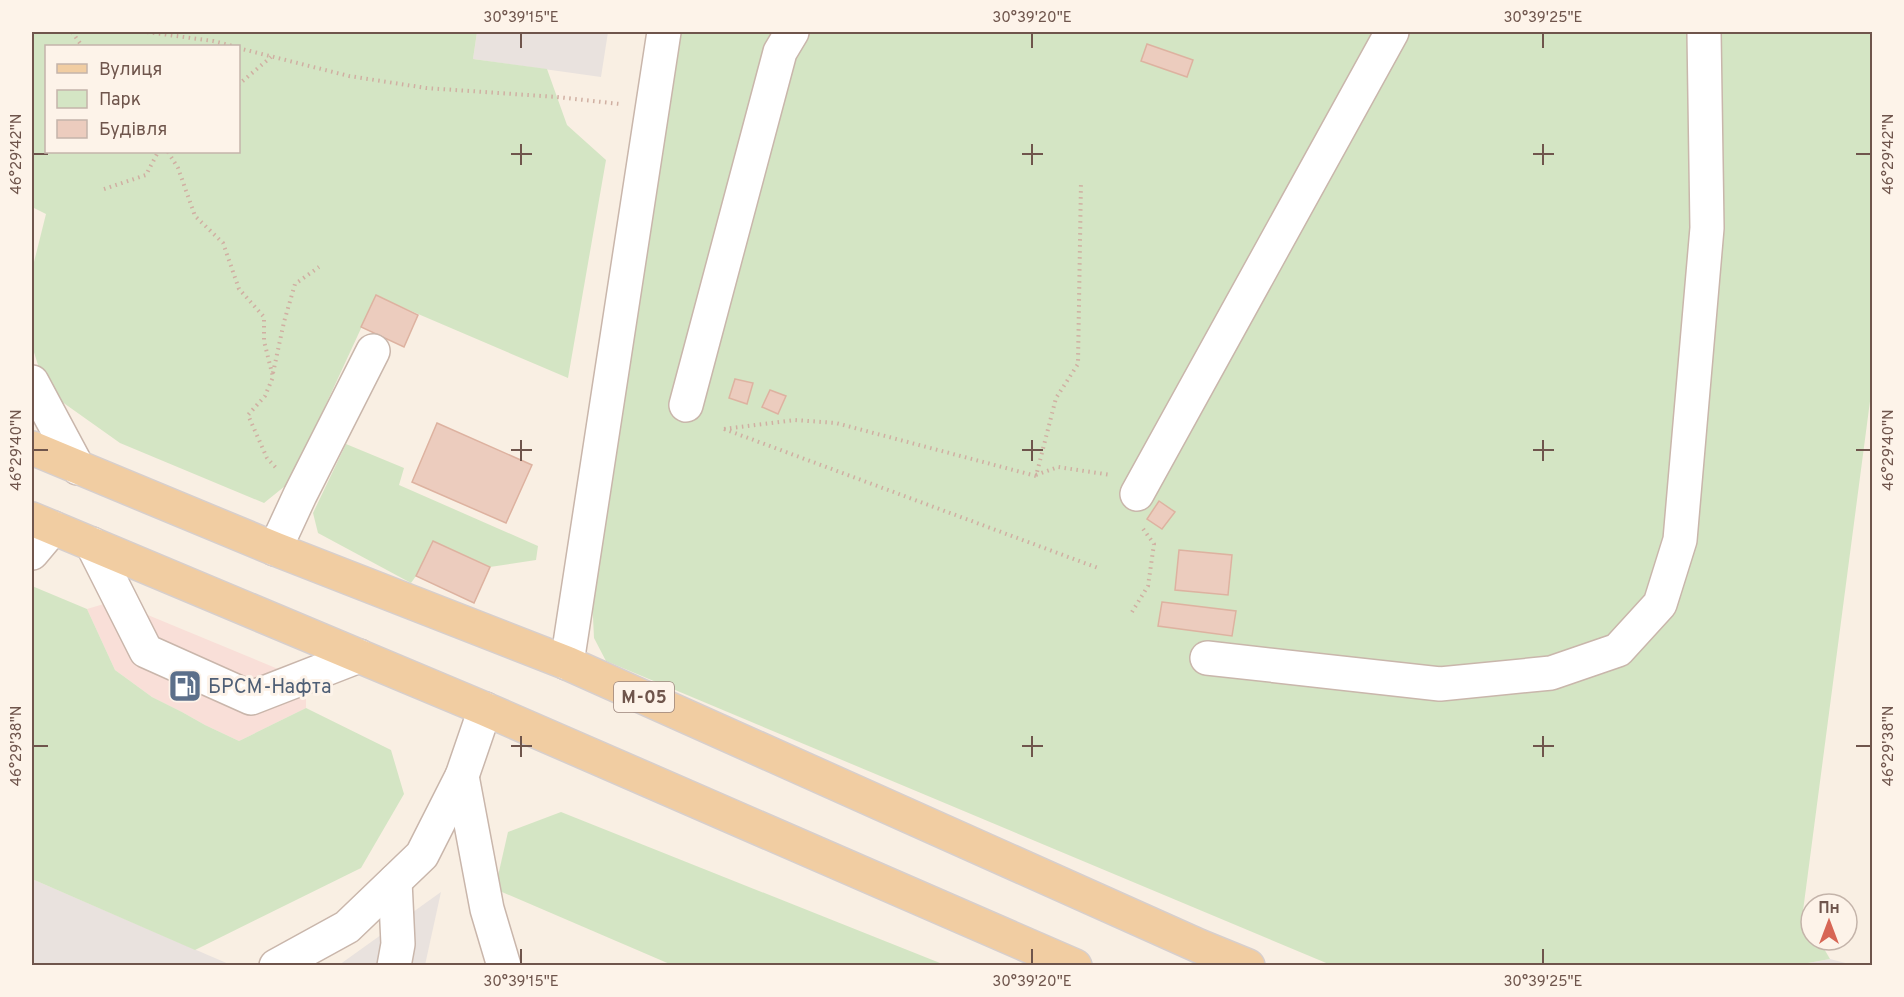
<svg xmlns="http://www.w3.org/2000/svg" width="1904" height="997" viewBox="0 0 1904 997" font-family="Overpass,sans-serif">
<rect width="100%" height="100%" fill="#f9efe3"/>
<path fill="#f9dfd8" d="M 114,601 L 295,676 L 306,696 L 306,708 L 239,741 L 205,725 L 182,712 L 152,697 L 115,670 L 87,609 Z"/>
<g fill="#e9e2de">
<path d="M 477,32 L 608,32 L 601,77 L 473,59 Z"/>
<path d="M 32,879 L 231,965 L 32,965 Z"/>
<path d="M 441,892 L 425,965 L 339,965 Z"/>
<path d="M 1830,959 L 1853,965 L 1807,966 L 1808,963 Z"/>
</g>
<g fill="#d4e5c4" fill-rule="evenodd">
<path d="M 32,32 L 477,32 L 473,59 L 547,69 L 567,125 L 606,160 L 568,378 L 376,296 L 290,482 L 264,503 L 120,443 L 58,399 L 38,365 L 32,346 L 32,270 L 46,214 L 32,207 ZM 46,46 L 238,46 L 238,152 L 46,152 Z"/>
<path d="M 678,32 L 1872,32 L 1872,386 L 1803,911 L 1811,925 L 1811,940 L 1819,940 L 1830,959 L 1808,963 L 1807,966 L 1331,965 L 606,661 L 594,638 L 592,596 Z"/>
<path d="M 346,444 L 404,468 L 399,485 L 538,546 L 536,560 L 490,567 L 433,541 L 416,576 L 411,583 L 318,533 L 313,513 Z"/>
<path d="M 32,586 L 87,609 L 115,670 L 152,697 L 182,712 L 205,725 L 239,741 L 306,708 L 391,750 L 404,794 L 361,868 L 195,950 L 32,879 Z"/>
<path d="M 561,812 L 945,965 L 672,965 L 495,889 L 508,832 Z"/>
</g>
<g fill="#ecccbe" stroke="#ddb2a0" stroke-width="1.5">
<path d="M 1147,44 L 1193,60 L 1187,77 L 1141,61 Z"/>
<path d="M 376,295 L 418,315 L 404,347 L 361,327 Z"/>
<path d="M 735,379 L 753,383 L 747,404 L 729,398 Z"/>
<path d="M 770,390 L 786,396 L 778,414 L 762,407 Z"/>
<path d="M 437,423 L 532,465 L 506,523 L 412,482 Z"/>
<path d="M 1159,501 L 1175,512 L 1162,529 L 1147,519 Z"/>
<path d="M 433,541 L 490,567 L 474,603 L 416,576 Z"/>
<path d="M 1179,550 L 1232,555 L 1228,595 L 1175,590 Z"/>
<path d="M 1162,602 L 1236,611 L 1232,636 L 1158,626 Z"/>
</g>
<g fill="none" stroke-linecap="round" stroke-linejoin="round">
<g stroke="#c9b6ab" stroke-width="36">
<g id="minor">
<path d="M 32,382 L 78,468"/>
<path d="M 686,405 L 780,52 L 792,32"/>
<path d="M 1137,494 L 1392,32"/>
<path d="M 92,544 L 146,651 L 251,698 L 359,656"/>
<path d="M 275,549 L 300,495 L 373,351"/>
<path d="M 32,553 L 53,528"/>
<path d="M 1207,658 L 1440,684 L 1551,673 L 1618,650 L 1660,604 L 1680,540 L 1707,228 L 1704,32"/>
<path d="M 567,663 L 664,32"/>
<path d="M 462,776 L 487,909 L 504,966"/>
<path d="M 276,966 L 347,927 L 422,855 L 462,776 L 485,709"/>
<path d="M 394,966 L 398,944 L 395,881"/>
</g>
</g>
<g stroke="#d7cfcd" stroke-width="36">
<g id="major">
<path d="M 32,448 L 275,549 L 567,663 L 1199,946 L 1248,966"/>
<path d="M 32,519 L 485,709 L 1075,966"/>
</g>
</g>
<g stroke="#d0afa2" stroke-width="4" stroke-dasharray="1.5 4.5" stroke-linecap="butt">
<path d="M 72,32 L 82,46"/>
<path d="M 147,32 L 213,41 L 233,46"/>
<path d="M 238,48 L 349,76 L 426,88 L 557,97 L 620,104"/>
<path d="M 238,85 L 271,57"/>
<path d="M 168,152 L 178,168 L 195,216 L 223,243 L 239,289 L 264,317 L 264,341 L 273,377 L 265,396 L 248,415 L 267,458 L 278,470"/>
<path d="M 104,189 L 146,175 L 158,152"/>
<path d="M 273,373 L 284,322 L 295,284 L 319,267"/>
<path d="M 724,429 L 795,420 L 836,423 L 1036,476 L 1056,398 L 1078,364 L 1081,181"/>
<path d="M 724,429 L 1098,568"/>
<path d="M 1036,475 L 1058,467 L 1111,475"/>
<path d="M 1132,612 L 1148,586 L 1154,544 L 1141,526"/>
</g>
<use href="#minor" stroke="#fff" stroke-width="33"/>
<use href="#major" stroke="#f1cda2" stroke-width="33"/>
</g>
<path fill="none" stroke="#6f554c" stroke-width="2" d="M 521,33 L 521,48M 1032,33 L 1032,48M 1543,33 L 1543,48M 521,144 L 521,165M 1032,144 L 1032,165M 1543,144 L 1543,165M 33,154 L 48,154M 511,154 L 532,154M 1022,154 L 1043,154M 1533,154 L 1554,154M 1856,154 L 1871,154M 521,440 L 521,461M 1032,440 L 1032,461M 1543,440 L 1543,461M 33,450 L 48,450M 511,450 L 532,450M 1022,450 L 1043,450M 1533,450 L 1554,450M 1856,450 L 1871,450M 521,736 L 521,757M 1032,736 L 1032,757M 1543,736 L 1543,757M 33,746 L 48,746M 511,746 L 532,746M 1022,746 L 1043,746M 1533,746 L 1554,746M 1856,746 L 1871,746M 521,949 L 521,964M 1032,949 L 1032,964M 1543,949 L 1543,964"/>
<defs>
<g id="fuel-square" transform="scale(1.725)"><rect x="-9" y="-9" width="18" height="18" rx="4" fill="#5c6f8a" stroke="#fdf3e9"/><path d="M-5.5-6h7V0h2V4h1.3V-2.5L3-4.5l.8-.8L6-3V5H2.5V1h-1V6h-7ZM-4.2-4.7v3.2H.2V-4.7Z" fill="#fff"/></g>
</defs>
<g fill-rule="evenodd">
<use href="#fuel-square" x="185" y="686"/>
</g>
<g text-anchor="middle" stroke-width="6" stroke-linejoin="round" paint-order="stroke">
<rect fill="#fdf3e9" stroke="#9a847b" stroke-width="1.5" x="614" y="682" width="60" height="30" rx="4.5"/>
<g font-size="18" font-weight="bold" fill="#6f554c">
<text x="644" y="703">М-05</text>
</g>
<g font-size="20" fill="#4e5e75" stroke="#fdf3e9" text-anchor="start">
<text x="208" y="693">БРСМ-Нафта</text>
</g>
</g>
<rect width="1904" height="997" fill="none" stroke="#fdf3e9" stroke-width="66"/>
<rect x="45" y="45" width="195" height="108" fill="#fdf3e9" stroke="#c4b4aa" stroke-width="1.5"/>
<rect x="57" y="64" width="30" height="9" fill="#f1cda2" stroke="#c4b4aa" stroke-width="1.5"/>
<text x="99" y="75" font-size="18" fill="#6f554c">Вулиця</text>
<rect x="57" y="90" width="30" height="18" fill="#d4e5c4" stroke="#c4b4aa" stroke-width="1.5"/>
<text x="99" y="105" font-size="18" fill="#6f554c">Парк</text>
<rect x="57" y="120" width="30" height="18" fill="#ecccbe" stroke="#c4b4aa" stroke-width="1.5"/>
<text x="99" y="135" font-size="18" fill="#6f554c">Будівля</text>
<g transform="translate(1829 922)"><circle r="28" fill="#fdf3e9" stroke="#c4b4aa" stroke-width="1.5"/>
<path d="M0-4.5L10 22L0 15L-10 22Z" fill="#d76655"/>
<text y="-9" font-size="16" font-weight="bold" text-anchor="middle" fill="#6f554c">Пн</text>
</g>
<rect x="33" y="33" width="1838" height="931" fill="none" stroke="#6f554c" stroke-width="2"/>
<g font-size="15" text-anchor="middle" fill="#6f554c">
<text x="521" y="22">30°39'15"E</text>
<text x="1032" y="22">30°39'20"E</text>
<text x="1543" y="22">30°39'25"E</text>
<text transform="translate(16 154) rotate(-90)" y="5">46°29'42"N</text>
<text transform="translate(1888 154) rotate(-90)" y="5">46°29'42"N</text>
<text transform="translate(16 450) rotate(-90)" y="5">46°29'40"N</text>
<text transform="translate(1888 450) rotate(-90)" y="5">46°29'40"N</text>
<text transform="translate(16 746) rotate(-90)" y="5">46°29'38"N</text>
<text transform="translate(1888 746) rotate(-90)" y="5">46°29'38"N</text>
<text x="521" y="986">30°39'15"E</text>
<text x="1032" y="986">30°39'20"E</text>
<text x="1543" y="986">30°39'25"E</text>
</g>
</svg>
